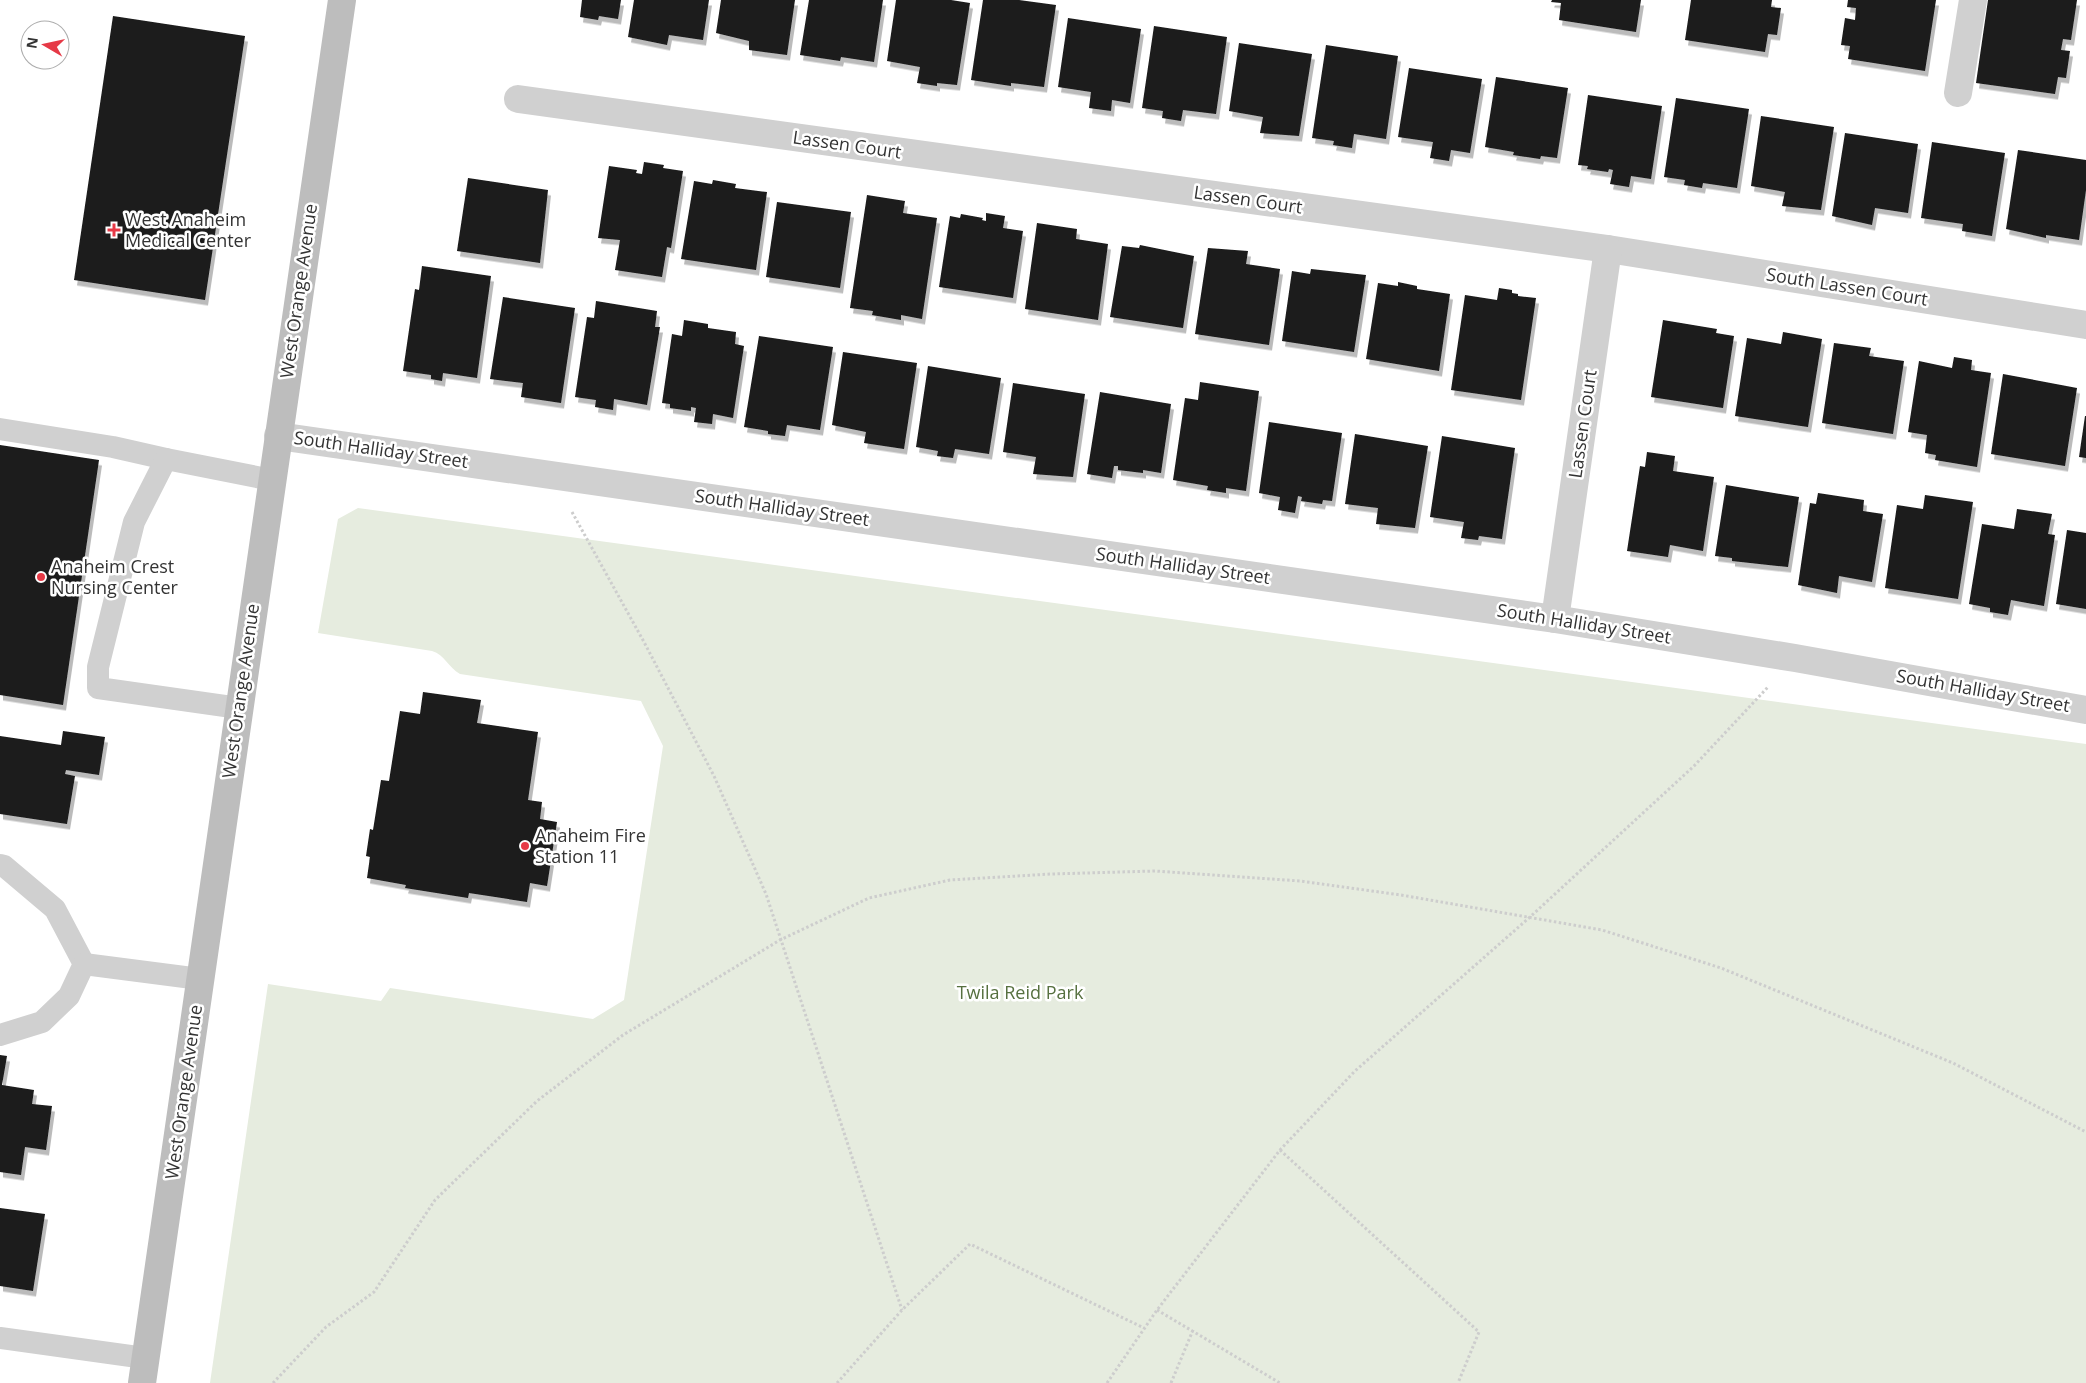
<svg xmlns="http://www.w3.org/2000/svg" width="2086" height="1383" viewBox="0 0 2086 1383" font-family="'Open Sans',sans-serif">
<defs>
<filter id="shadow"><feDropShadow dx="3" dy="5.5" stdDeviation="0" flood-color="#0004"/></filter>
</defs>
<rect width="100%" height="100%" fill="#fff"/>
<path fill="#e6ecdf" d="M 358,508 L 2086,744 L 2086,1383 L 210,1383 L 268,984 L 381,1001 L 390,988 L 593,1019 L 624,1000 L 663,746 L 641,701 L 460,674 C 448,667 445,655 432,651 L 318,633 L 338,519 Z"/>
<g fill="#1a1a1a" filter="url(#shadow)">
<path d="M 582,0 L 621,0 L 618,19 L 599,16 L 598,20 L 580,17 Z"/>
<path d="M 634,0 L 709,0 L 703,40 L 669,35 L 667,45 L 628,37 Z"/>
<path d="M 721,0 L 795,0 L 787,55 L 749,50 L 749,41 L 716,33 Z"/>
<path d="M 809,0 L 883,0 L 874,62 L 841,57 L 840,61 L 800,55 Z"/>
<path d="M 896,0 L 951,0 L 970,3 L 957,85 L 937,83 L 937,86 L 917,83 L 920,67 L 887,61 Z"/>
<path d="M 983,0 L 1019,0 L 1056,5 L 1044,87 L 1011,83 L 1011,86 L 971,80 Z"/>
<path d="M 1552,0 L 1641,0 L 1636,32 L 1559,20 L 1561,3 L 1551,2 Z"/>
<path d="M 1691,0 L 1772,0 L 1771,7 L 1781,8 L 1777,35 L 1768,34 L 1765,52 L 1685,40 Z"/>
<path d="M 1848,0 L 1936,0 L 1925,71 L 1848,59 L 1850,46 L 1841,45 L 1845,18 L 1855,20 L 1856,8 L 1847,7 Z"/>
<path d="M 1988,0 L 2077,0 L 2071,40 L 2063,39 L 2061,50 L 2070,51 L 2066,78 L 2058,77 L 2055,94 L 1976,83 Z"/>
<path d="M 113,16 L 245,36 L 205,300 L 74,280 Z"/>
<path d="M 1068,18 L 1141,29 L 1130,103 L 1112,100 L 1111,111 L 1089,108 L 1091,92 L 1058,87 Z"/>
<path d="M 1154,26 L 1227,37 L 1216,114 L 1183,110 L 1181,121 L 1162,118 L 1163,111 L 1142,108 Z"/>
<path d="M 1239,43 L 1312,54 L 1299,136 L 1260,133 L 1263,117 L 1229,111 Z"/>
<path d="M 1326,45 L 1398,56 L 1386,139 L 1354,134 L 1352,148 L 1333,145 L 1334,141 L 1312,138 Z"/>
<path d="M 1409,68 L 1482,79 L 1470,153 L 1451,150 L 1449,161 L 1430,158 L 1433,142 L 1398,137 Z"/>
<path d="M 1496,77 L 1568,88 L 1557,158 L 1541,156 L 1540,159 L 1513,155 L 1514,152 L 1485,147 Z"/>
<path d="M 1588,95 L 1662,106 L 1651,179 L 1631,176 L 1629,187 L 1610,184 L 1613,170 L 1609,169 L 1608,172 L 1587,169 L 1588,166 L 1578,165 Z"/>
<path d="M 1676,98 L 1749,109 L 1737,188 L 1703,183 L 1702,188 L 1684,185 L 1685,180 L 1664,177 Z"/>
<path d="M 1761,116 L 1834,127 L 1821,210 L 1782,206 L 1785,192 L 1751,186 Z"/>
<path d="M 1845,133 L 1918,144 L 1908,213 L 1875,208 L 1872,225 L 1832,216 Z"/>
<path d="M 1932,142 L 2005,153 L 1992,236 L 1962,231 L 1963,224 L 1921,218 Z"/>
<path d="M 2018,150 L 2086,160 L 2086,190 L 2079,240 L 2046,235 L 2046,238 L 2006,229 Z"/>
<path d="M 644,162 L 664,165 L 663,168 L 683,171 L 671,248 L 667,247 L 662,277 L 615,270 L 620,240 L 598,238 L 609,166 L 637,170 L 636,173 L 642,174 Z"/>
<path d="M 468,178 L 548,190 L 540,263 L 457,251 Z"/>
<path d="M 713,180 L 736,184 L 735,188 L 767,192 L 756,270 L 681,259 L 694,181 L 712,184 Z"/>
<path d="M 867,195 L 905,201 L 903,213 L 937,218 L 922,319 L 901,315 L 901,320 L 872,315 L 873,311 L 850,308 Z"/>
<path d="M 777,202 L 851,212 L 840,288 L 766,277 Z"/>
<path d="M 986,213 L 1005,216 L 1003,228 L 1023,231 L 1013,298 L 939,287 L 950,216 L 960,218 L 961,214 L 983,218 L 982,220 L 986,221 Z"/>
<path d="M 1037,223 L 1077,229 L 1076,239 L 1108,244 L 1098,320 L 1025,309 Z"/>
<path d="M 1140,245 L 1194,256 L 1183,328 L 1110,317 L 1122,246 L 1139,248 Z"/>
<path d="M 1208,248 L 1248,251 L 1246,264 L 1280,269 L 1269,345 L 1195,334 Z"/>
<path d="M 422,266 L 491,276 L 477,378 L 443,373 L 442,381 L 431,379 L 431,375 L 403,371 L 415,289 L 419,290 Z"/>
<path d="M 1311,269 L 1366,275 L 1354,352 L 1282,341 L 1292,271 L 1310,274 Z"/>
<path d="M 1398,282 L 1417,286 L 1417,289 L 1450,294 L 1439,371 L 1366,359 L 1378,283 L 1398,286 Z"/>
<path d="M 1499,288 L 1512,290 L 1512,293 L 1518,294 L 1518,296 L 1536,298 L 1521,400 L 1451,390 L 1465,295 L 1497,300 Z"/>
<path d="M 503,297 L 575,308 L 561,403 L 521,397 L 523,383 L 490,379 Z"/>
<path d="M 596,301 L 657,311 L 655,327 L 660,327 L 647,405 L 614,399 L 613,410 L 595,407 L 596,400 L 575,397 L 587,317 L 594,318 Z"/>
<path d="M 684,320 L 708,324 L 708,328 L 736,332 L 735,344 L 744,346 L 733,418 L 713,414 L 712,424 L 694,422 L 696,408 L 691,407 L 691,411 L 670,408 L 670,404 L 662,403 L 672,334 L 682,336 Z"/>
<path d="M 1663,320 L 1717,329 L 1716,333 L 1734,336 L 1723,408 L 1651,397 Z"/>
<path d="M 1783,332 L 1822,339 L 1808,427 L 1735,416 L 1747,338 L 1781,344 Z"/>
<path d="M 759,336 L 833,347 L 820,430 L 787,425 L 785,436 L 768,434 L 768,431 L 744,427 Z"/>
<path d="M 1834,343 L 1871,348 L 1869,356 L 1904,361 L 1893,434 L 1822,423 Z"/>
<path d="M 843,352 L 917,363 L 904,449 L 864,443 L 866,432 L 832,425 Z"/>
<path d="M 1954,357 L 1972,360 L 1971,370 L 1991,373 L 1977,467 L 1935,460 L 1936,455 L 1925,453 L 1927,435 L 1908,432 L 1919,361 L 1952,368 Z"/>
<path d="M 928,366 L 1001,378 L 989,454 L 955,449 L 953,458 L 937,456 L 938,451 L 916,447 Z"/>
<path d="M 2003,374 L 2077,388 L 2065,466 L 1991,454 Z"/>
<path d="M 1200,382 L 1259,391 L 1246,491 L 1226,488 L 1226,493 L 1207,490 L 1208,486 L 1173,480 L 1185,398 L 1198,400 Z"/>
<path d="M 1013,383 L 1085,394 L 1073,477 L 1033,474 L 1036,457 L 1003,452 Z"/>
<path d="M 1100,392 L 1171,404 L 1161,473 L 1143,470 L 1143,473 L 1118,470 L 1118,466 L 1114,466 L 1112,478 L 1087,474 Z"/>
<path d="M 2085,416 L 2086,416 L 2086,458 L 2079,457 Z"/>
<path d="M 1269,422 L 1342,433 L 1332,501 L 1323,500 L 1322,504 L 1301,501 L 1302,497 L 1298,496 L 1295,513 L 1278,510 L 1280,497 L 1259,493 Z"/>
<path d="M 1355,434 L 1428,446 L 1415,528 L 1376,524 L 1378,508 L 1345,504 Z"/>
<path d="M 1442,436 L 1515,448 L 1502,539 L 1479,536 L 1478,540 L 1461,538 L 1464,522 L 1430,517 Z"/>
<path d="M 0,445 L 99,460 L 63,705 L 0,695 Z"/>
<path d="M 1647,452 L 1675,456 L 1673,471 L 1714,477 L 1703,551 L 1670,545 L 1668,557 L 1627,551 L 1640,466 L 1645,467 Z"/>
<path d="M 1726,485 L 1799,497 L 1788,567 L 1732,561 L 1732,558 L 1715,556 Z"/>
<path d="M 1818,493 L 1864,500 L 1863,511 L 1883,514 L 1872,582 L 1839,576 L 1837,593 L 1798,585 L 1810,503 L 1816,504 Z"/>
<path d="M 1925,495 L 1973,502 L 1958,599 L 1885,588 L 1897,505 L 1923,509 Z"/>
<path d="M 2017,509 L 2052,514 L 2048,534 L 2055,535 L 2044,606 L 2011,600 L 2008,615 L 1990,612 L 1990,608 L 1969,604 L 1982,524 L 2014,529 Z"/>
<path d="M 2067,530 L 2086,533 L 2086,609 L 2056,604 Z"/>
<path d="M 423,692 L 481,700 L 477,723 L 538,732 L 528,800 L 542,802 L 540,819 L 557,822 L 547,886 L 530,883 L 527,902 L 469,893 L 468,898 L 405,888 L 406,885 L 367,878 L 370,857 L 366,856 L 370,829 L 373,830 L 381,780 L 389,781 L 400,711 L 420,714 Z"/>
<path d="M 63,731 L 105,737 L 99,775 L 66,770 L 65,774 L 75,776 L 67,824 L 0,814 L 0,736 L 61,745 Z"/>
<path d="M 0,1055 L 7,1056 L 2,1085 L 34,1090 L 32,1104 L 52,1106 L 46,1150 L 25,1147 L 21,1175 L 0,1172 Z"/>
<path d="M 0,1208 L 45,1214 L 33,1291 L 0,1286 Z"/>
</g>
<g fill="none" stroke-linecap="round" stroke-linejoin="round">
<g stroke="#cdcdcd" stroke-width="3" stroke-dasharray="2.5 2.5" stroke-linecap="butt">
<path d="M 572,512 L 644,642 L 714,776 L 766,894 L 902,1310"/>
<path d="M 1280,1150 L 1479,1332 L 1458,1383"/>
<path d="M 1157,1310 L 1280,1383"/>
<path d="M 273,1383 L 326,1327 L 374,1292 L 435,1200 L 537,1101 L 623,1035 L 780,940 L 869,898 L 950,880 L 1051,874 L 1155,871 L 1300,881 L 1401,895 L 1602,930 L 1721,968 L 1953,1063 L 2086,1132"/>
<path d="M 837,1383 L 902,1310 L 970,1244 L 1144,1328"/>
<path d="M 1107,1383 L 1157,1310 L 1280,1150 L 1355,1071 L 1530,917 L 1694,766 L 1768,687"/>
<path d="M 1171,1383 L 1193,1330"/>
</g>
<g stroke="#d0d0d0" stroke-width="22">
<path d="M 0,429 L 113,447 L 166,459"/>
<path d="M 239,708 L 98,688 L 98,667 L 134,522 L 166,459 L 272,480"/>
<path d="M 0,865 L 4,866 L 55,909 L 84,964 L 69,996 L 42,1022 L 0,1035"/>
<path d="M 84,964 L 200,979"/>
<path d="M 0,1338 L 145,1358"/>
</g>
<g stroke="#d0d0d0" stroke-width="28">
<path d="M 1958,93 L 1973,0"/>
<path d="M 518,99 L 1608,249 L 2086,325"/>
<path d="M 278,436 L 1555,619 L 1795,658 L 2086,710"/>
<path d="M 1555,619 L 1608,249"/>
</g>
<path stroke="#bdbdbd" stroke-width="28" d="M 142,1383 L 342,0"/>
</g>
<g fill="#e63946" stroke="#fff" stroke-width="2">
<path d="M111.5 222.5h5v5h5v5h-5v5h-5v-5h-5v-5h5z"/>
<circle cx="41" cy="577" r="5"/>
<circle cx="525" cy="846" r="5"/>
</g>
<g text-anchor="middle" stroke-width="5" stroke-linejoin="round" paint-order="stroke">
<g font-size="18" fill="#333" stroke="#fff">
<text transform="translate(847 145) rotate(8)" y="6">Lassen Court</text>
<text transform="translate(1248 200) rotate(8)" y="6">Lassen Court</text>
<text transform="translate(1847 287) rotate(9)" y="6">South Lassen Court</text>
<text transform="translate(299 291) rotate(-82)" y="6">West Orange Avenue</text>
<text transform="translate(1583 424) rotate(-82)" y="6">Lassen Court</text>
<text transform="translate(381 450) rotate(8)" y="6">South Halliday Street</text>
<text transform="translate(782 508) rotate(8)" y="6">South Halliday Street</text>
<text transform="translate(1183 566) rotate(8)" y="6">South Halliday Street</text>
<text transform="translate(1584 624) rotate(9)" y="6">South Halliday Street</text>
<text transform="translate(241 691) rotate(-82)" y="6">West Orange Avenue</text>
<text transform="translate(1983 691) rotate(10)" y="6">South Halliday Street</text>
<text transform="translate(184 1092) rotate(-82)" y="6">West Orange Avenue</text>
</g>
<g font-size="18" fill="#333" stroke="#fff" text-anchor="start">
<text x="125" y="226">West Anaheim<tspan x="125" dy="21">Medical Center</tspan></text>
<text x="51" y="573">Anaheim Crest<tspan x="51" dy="21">Nursing Center</tspan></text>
<text x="535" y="842">Anaheim Fire<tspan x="535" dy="21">Station 11</tspan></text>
</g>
<g font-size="18" fill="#56703f" stroke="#fff">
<text x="1020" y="999">Twila Reid Park</text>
</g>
</g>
<g transform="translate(45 45) rotate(279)"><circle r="24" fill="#ffffff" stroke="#adadad"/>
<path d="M0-4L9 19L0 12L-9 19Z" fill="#e63946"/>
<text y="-8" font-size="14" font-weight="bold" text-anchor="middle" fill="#333333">N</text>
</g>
</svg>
